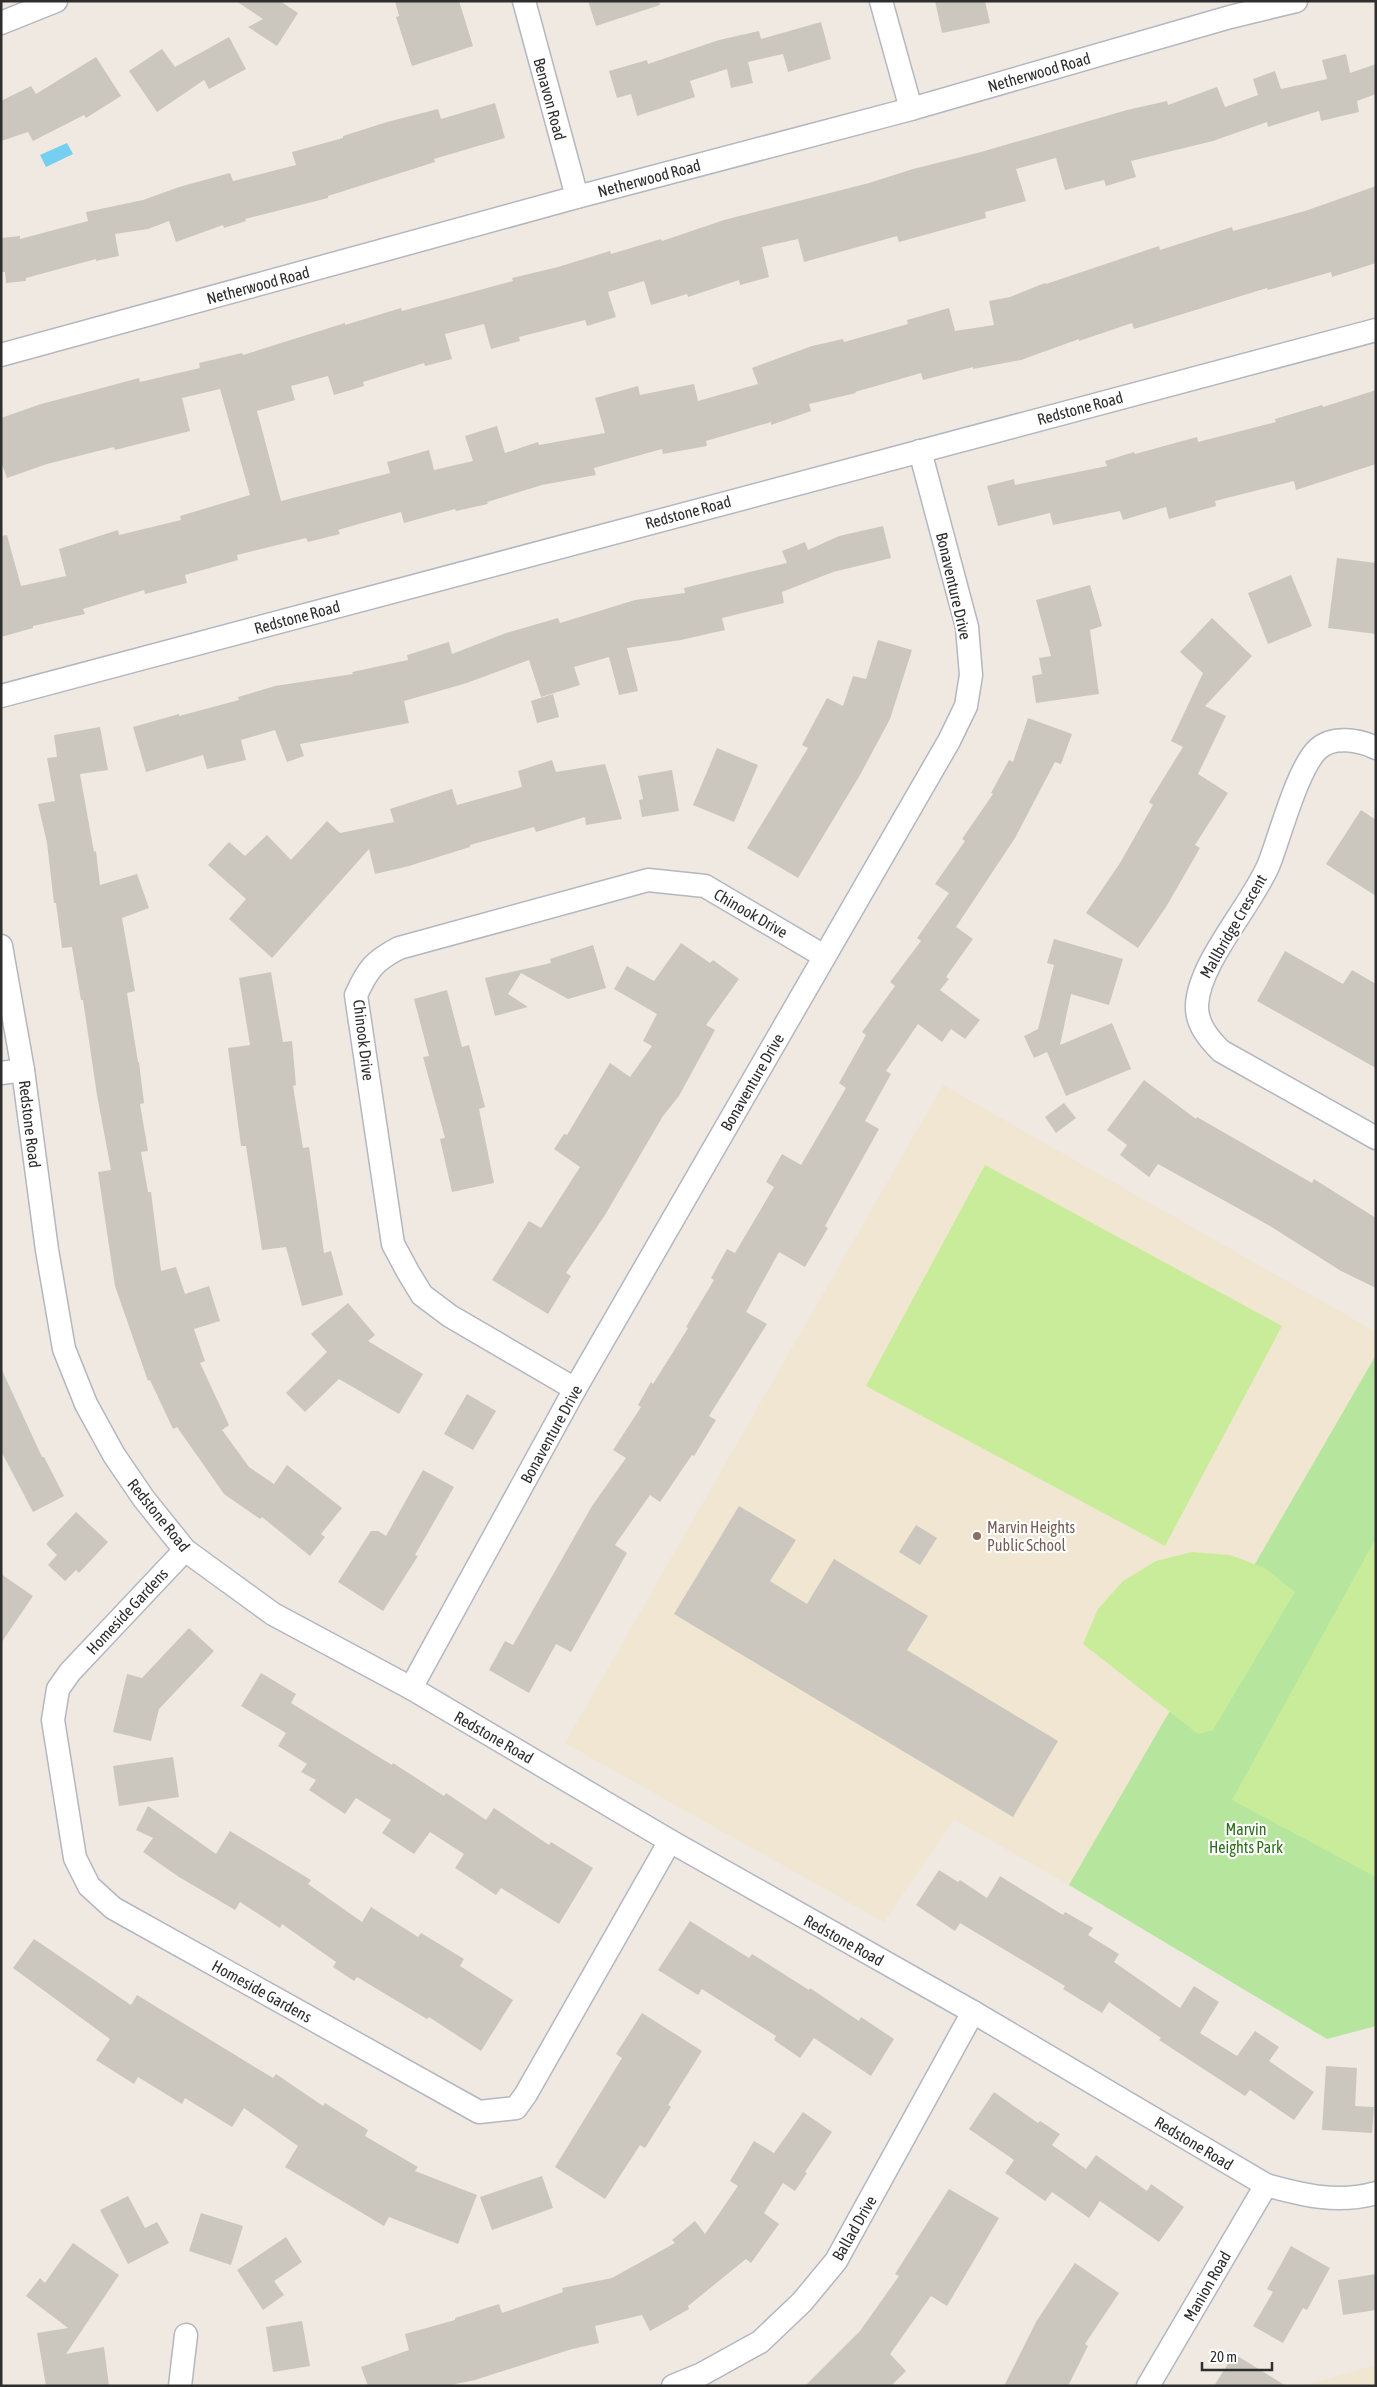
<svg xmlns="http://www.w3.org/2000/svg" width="1377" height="2387" viewBox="0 0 1377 2387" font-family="'Asap Condensed',sans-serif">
<rect width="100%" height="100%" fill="#efe9e1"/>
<g fill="#f0e6d1">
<path d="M 943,1085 L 1376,1332 L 1376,1355 L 1069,1885 L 954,1819 L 884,1922 L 565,1743 Z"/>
<path d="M 1376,2365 L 1376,2386 L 1308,2386 L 1309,2384 Z"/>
</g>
<path fill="#b6e59e" d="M 1376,1355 L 1376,2026 L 1327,2039 L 1069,1885 Z"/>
<g fill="#c9ec9a">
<path d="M 985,1165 L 1282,1326 L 1165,1546 L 866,1386 Z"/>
<path d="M 1376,1538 L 1376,1877 L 1232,1800 Z"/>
<path d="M 1192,1552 L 1230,1555 L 1265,1568 L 1295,1592 L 1213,1730 L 1198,1734 L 1083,1644 L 1098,1609 L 1123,1581 L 1156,1561 Z"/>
</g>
<path fill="#75cff0" d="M 67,143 L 73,154 L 46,167 L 40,155 Z"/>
<g fill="#cbc7bf">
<path d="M 236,1 L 280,1 L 298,13 L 277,46 L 248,27 L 263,19 Z"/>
<path d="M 395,1 L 459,1 L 473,46 L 412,66 L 396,17 L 399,16 Z"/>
<path d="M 588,1 L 659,1 L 660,5 L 596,26 Z"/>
<path d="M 935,1 L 985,1 L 990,23 L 942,33 Z"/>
<path d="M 821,22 L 831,59 L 788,72 L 783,54 L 748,62 L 753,83 L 731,88 L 727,69 L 690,81 L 695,97 L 637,116 L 631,94 L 617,98 L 609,71 L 647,60 L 648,64 L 719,40 L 759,31 L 761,39 Z"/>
<path d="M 229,37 L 246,69 L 209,89 L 204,80 L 157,112 L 129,71 L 162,49 L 175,67 Z"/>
<path d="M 1346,54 L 1350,73 L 1376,64 L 1376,94 L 1357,101 L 1359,112 L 1321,121 L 1319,111 L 1268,127 L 1267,122 L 1213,141 L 1131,161 L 1136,177 L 1106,186 L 1104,180 L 1065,190 L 1056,158 L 1016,169 L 1026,201 L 985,212 L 986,218 L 899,242 L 897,236 L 804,262 L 798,239 L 762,247 L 769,277 L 740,285 L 739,280 L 688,297 L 687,294 L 651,305 L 644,281 L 608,292 L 616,317 L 587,326 L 585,320 L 519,337 L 520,341 L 491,349 L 484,324 L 445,334 L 452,359 L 425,366 L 424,363 L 363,382 L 364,386 L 334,395 L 328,376 L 291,386 L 295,400 L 257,411 L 281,501 L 390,473 L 387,462 L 429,450 L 434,470 L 473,461 L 465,436 L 497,426 L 505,453 L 538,442 L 539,445 L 605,433 L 595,398 L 638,386 L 640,395 L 694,384 L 698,401 L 758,384 L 752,368 L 812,346 L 843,339 L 844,342 L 908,324 L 907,320 L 949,308 L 955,331 L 994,325 L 989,301 L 1010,297 L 1045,283 L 1046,284 L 1159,246 L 1160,250 L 1232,227 L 1233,231 L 1305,211 L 1376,186 L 1376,263 L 1332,277 L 1331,272 L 1268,290 L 1267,288 L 1134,329 L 1132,323 L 1079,341 L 1079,339 L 1021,360 L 973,369 L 973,367 L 923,380 L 921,373 L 855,392 L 856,393 L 809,404 L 811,411 L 771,425 L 771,422 L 706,441 L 707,446 L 663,454 L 662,449 L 594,468 L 596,475 L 542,485 L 487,502 L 488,504 L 456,511 L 455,509 L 404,523 L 401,512 L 338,530 L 340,534 L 308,542 L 306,538 L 237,555 L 238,560 L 185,575 L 187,583 L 145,594 L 144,590 L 83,609 L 85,614 L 33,626 L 33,628 L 1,637 L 1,536 L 7,535 L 21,586 L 66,576 L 59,549 L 118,530 L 119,535 L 181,520 L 180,516 L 250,495 L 220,389 L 182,398 L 190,431 L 115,450 L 114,447 L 47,464 L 7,478 L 1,461 L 1,418 L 41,404 L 87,392 L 139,378 L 140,382 L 200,368 L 199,363 L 242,353 L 243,355 L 345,323 L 345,325 L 401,308 L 402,311 L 513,281 L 512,278 L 558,267 L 610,251 L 611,254 L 661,239 L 662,241 L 724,220 L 869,183 L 913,169 L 981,152 L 1127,110 L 1167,101 L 1168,105 L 1217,87 L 1225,107 L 1258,95 L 1253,79 L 1275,71 L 1281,89 L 1327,79 L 1322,60 Z"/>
<path d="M 96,57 L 121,96 L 86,118 L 84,115 L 33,141 L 28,132 L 1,141 L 1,101 L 31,86 L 36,94 Z"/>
<path d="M 495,103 L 505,138 L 434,159 L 435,162 L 328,196 L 328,198 L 245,219 L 246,221 L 224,228 L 223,225 L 176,242 L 169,221 L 148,229 L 115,234 L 119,256 L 96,261 L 96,259 L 26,278 L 26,281 L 6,283 L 5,272 L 1,272 L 1,238 L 20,236 L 20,239 L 88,221 L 86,212 L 143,200 L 179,187 L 230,173 L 233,181 L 296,165 L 292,152 L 343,138 L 343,136 L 387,122 L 438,109 L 441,119 Z"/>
<path d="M 1376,390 L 1376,464 L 1296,490 L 1294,481 L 1215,501 L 1216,506 L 1169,519 L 1166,507 L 1123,520 L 1120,511 L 1053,525 L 1050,513 L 998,526 L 987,486 L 1014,479 L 1015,485 L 1107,466 L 1105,461 L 1134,452 L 1135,454 L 1197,437 L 1198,442 L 1276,422 L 1275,419 L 1322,405 L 1323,407 Z"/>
<path d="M 883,526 L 891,558 L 833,572 L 782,592 L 784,603 L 722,618 L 725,630 L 681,640 L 627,648 L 638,691 L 619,695 L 609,657 L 574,667 L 580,685 L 541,697 L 529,660 L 467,683 L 404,701 L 409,723 L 300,744 L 304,756 L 287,762 L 275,730 L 241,740 L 246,760 L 207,769 L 203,755 L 146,772 L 133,727 L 179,714 L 179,716 L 239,700 L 238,697 L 275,686 L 353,674 L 352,672 L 408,660 L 407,655 L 449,642 L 452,654 L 506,633 L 558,618 L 560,623 L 635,600 L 685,593 L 684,588 L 787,563 L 782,551 L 805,542 L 808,550 L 839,536 Z"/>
<path d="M 1337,558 L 1376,563 L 1376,634 L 1328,628 Z"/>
<path d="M 1291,575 L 1312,626 L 1268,644 L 1248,593 Z"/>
<path d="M 1090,585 L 1102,626 L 1090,630 L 1099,694 L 1036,703 L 1032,676 L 1042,674 L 1039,658 L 1051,656 L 1036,600 Z"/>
<path d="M 1212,618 L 1252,656 L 1205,706 L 1226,716 L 1198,774 L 1228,793 L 1195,845 L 1200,848 L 1166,907 L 1138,948 L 1086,913 L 1120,863 L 1153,805 L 1149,802 L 1183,747 L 1171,741 L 1203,673 L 1180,652 Z"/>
<path d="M 878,640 L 912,650 L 890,719 L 860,775 L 798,878 L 747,848 L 808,748 L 802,745 L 827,698 L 843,706 L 853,676 L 866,679 Z"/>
<path d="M 553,694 L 559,717 L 537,723 L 531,701 Z"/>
<path d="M 1028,718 L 1072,734 L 1061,764 L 1055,762 L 1015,838 L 956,927 L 973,939 L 946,977 L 949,979 L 940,990 L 980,1020 L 965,1039 L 951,1029 L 942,1042 L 918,1024 L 886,1071 L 891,1074 L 865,1121 L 879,1129 L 825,1226 L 828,1228 L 805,1267 L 779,1252 L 746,1312 L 767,1324 L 709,1416 L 716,1420 L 694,1456 L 692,1455 L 660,1502 L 650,1495 L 615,1545 L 627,1553 L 571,1652 L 556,1644 L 529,1693 L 489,1670 L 505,1641 L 513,1645 L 592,1506 L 626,1458 L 613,1450 L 641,1407 L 638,1405 L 651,1382 L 653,1384 L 688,1328 L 686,1327 L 714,1280 L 711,1278 L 727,1249 L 735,1253 L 774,1187 L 766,1182 L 782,1154 L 801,1165 L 846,1088 L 839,1083 L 866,1035 L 862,1032 L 895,986 L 890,982 L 921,941 L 917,938 L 949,893 L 935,884 L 965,841 L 962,839 L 993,794 L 991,793 L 1009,760 L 1013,762 Z"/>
<path d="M 100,727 L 108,770 L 80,774 L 94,852 L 96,851 L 100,885 L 137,874 L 149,908 L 122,918 L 135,991 L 127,993 L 138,1062 L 139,1062 L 144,1103 L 140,1104 L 148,1151 L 141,1152 L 148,1192 L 151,1192 L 161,1271 L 176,1267 L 185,1294 L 209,1286 L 220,1321 L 194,1329 L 205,1361 L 200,1363 L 229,1425 L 222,1430 L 249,1467 L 274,1484 L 287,1465 L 342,1508 L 321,1534 L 325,1537 L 310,1556 L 262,1517 L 260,1519 L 224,1494 L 177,1427 L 173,1429 L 150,1380 L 148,1381 L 115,1286 L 98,1172 L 111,1170 L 97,1095 L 83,1000 L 81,1000 L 72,947 L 62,948 L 56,903 L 54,903 L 47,843 L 38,804 L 55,801 L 47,758 L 57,757 L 54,735 Z"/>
<path d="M 717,748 L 758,765 L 734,822 L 693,805 Z"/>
<path d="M 552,760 L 556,772 L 605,764 L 622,819 L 586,825 L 585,817 L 536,832 L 534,827 L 470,845 L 470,847 L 409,866 L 375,874 L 369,849 L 272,958 L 229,919 L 246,899 L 208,865 L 229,842 L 245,856 L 267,835 L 291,860 L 327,821 L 340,833 L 394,822 L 390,809 L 452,789 L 457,805 L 522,787 L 518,771 Z"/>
<path d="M 672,770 L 679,811 L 642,817 L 639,800 L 643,799 L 638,776 Z"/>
<path d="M 1361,810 L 1376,820 L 1376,896 L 1326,864 Z"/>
<path d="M 1054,939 L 1123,959 L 1109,1005 L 1071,994 L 1060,1045 L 1112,1023 L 1131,1069 L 1066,1096 L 1047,1052 L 1034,1058 L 1024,1036 L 1038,1029 L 1054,965 L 1047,963 Z"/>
<path d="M 681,943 L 710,963 L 713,960 L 739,979 L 706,1025 L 715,1030 L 679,1096 L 663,1116 L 605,1215 L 566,1273 L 571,1276 L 548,1314 L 492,1280 L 529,1221 L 541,1228 L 580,1167 L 554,1149 L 564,1134 L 567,1135 L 610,1063 L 630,1077 L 652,1046 L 643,1041 L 657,1014 L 614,989 L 627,966 L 654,981 Z"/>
<path d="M 593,945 L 606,988 L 568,999 L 521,973 L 508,994 L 528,1007 L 495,1016 L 485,978 L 551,963 L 550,959 Z"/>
<path d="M 1285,951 L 1343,984 L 1352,970 L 1376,984 L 1376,1068 L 1257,1001 Z"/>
<path d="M 271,972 L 283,1042 L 292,1041 L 296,1085 L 293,1086 L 303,1148 L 309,1147 L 324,1253 L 331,1251 L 343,1295 L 302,1306 L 286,1247 L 262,1250 L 246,1146 L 241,1146 L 228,1048 L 250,1045 L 239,978 Z"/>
<path d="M 447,990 L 462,1047 L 469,1045 L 485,1107 L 479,1109 L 494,1183 L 452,1192 L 440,1139 L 445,1138 L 423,1057 L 429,1056 L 414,999 Z"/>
<path d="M 1144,1080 L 1196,1119 L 1197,1117 L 1312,1183 L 1314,1179 L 1376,1218 L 1376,1288 L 1341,1271 L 1270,1226 L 1158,1164 L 1149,1177 L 1120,1155 L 1127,1145 L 1107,1130 Z"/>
<path d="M 1064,1103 L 1076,1118 L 1056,1133 L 1045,1117 Z"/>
<path d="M 348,1303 L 375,1335 L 368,1341 L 423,1374 L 399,1414 L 339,1379 L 305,1412 L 286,1393 L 327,1352 L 311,1334 Z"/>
<path d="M 1,1368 L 42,1457 L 44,1457 L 64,1496 L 33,1512 L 1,1451 Z"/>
<path d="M 467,1394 L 496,1411 L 473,1450 L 444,1434 Z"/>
<path d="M 423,1470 L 454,1487 L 415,1555 L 418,1556 L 383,1611 L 338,1582 L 371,1531 L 378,1531 L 386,1536 Z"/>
<path d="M 739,1506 L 796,1540 L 770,1581 L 807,1604 L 834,1559 L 928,1616 L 907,1650 L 1058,1741 L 1013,1817 L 674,1614 Z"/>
<path d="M 76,1512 L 108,1542 L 79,1573 L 76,1570 L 65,1581 L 48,1565 L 57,1555 L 46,1544 Z"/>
<path d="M 916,1525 L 937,1538 L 920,1565 L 899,1552 Z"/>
<path d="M 1,1574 L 33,1596 L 1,1643 Z"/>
<path d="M 189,1628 L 214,1651 L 159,1709 L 151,1741 L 113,1732 L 127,1674 L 142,1678 Z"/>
<path d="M 261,1673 L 296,1694 L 291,1703 L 392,1765 L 393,1763 L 444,1796 L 446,1793 L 486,1820 L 494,1808 L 549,1845 L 551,1842 L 593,1868 L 559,1924 L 501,1888 L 496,1895 L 455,1868 L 464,1854 L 430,1832 L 414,1854 L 382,1833 L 391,1820 L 356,1798 L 345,1814 L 309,1790 L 316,1780 L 301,1772 L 307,1764 L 278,1746 L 286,1733 L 241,1706 Z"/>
<path d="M 173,1757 L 179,1797 L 119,1806 L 113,1766 Z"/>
<path d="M 148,1806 L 216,1854 L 230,1831 L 311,1880 L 308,1884 L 362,1922 L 371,1907 L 418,1937 L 421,1933 L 464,1959 L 460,1966 L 513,2000 L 481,2051 L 429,2017 L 427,2019 L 357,1977 L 354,1981 L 333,1967 L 336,1962 L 282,1924 L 280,1928 L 240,1902 L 235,1910 L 179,1877 L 143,1852 L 153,1838 L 136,1830 Z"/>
<path d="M 939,1870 L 958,1882 L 960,1880 L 987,1898 L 1000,1876 L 1063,1915 L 1065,1912 L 1093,1928 L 1088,1935 L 1119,1954 L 1114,1962 L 1180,2008 L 1194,1986 L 1219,2002 L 1200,2033 L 1237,2056 L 1255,2031 L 1279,2047 L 1269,2061 L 1314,2092 L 1294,2120 L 1250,2090 L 1245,2096 L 1159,2040 L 1161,2038 L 1109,2002 L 1102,2013 L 1063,1989 L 1065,1986 L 960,1923 L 955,1931 L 916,1905 Z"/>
<path d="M 690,1921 L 749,1958 L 752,1954 L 809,1990 L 810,1988 L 859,2021 L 861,2017 L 894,2039 L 871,2076 L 814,2038 L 800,2058 L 774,2040 L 776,2036 L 702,1989 L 698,1995 L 658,1970 Z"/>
<path d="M 34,1939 L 131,2005 L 137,1995 L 273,2078 L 276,2074 L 323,2106 L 325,2103 L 368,2130 L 365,2136 L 418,2167 L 415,2171 L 477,2195 L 458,2244 L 389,2217 L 384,2226 L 285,2167 L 298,2146 L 244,2108 L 232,2127 L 185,2098 L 182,2104 L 138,2077 L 134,2084 L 96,2060 L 110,2039 L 13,1968 Z"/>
<path d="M 642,2013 L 702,2051 L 668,2105 L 671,2107 L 645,2148 L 640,2145 L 605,2199 L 555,2167 L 622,2058 L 616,2054 Z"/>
<path d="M 1326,2066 L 1357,2068 L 1355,2106 L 1374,2107 L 1372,2133 L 1322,2130 Z"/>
<path d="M 994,2092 L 1038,2123 L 1040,2121 L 1060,2134 L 1052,2145 L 1086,2169 L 1096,2155 L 1147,2191 L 1151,2184 L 1184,2207 L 1159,2242 L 1100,2201 L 1089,2218 L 1052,2192 L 1045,2201 L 1005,2173 L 1014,2160 L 969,2129 Z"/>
<path d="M 803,2112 L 832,2132 L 805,2172 L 807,2173 L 795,2191 L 783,2183 L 764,2213 L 779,2224 L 751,2263 L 746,2259 L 688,2306 L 689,2309 L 650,2331 L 642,2315 L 595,2326 L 599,2343 L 572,2349 L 475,2380 L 446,2386 L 368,2386 L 361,2367 L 409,2350 L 405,2334 L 455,2320 L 455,2318 L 499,2304 L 502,2313 L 563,2292 L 562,2288 L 612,2278 L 675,2243 L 672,2240 L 695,2221 L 705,2234 L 738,2186 L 730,2181 L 754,2141 L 774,2153 Z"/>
<path d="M 542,2176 L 553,2208 L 492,2230 L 480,2197 Z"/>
<path d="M 949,2189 L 999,2218 L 947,2306 L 931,2296 L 890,2354 L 906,2371 L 891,2386 L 805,2386 L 860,2331 L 899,2276 L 895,2274 Z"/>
<path d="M 128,2196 L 145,2228 L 157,2222 L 169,2243 L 128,2264 L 100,2210 Z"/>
<path d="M 201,2213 L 243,2226 L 231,2265 L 189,2251 Z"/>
<path d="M 286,2237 L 302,2262 L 274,2281 L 284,2295 L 263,2310 L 237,2270 Z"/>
<path d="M 73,2243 L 119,2275 L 66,2354 L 104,2347 L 109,2386 L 46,2386 L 37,2333 L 68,2328 L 26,2296 L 40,2278 L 45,2283 Z"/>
<path d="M 1291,2246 L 1330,2268 L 1307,2310 L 1303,2308 L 1283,2343 L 1253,2326 L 1273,2292 L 1267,2289 Z"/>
<path d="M 1075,2263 L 1119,2293 L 1085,2344 L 1088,2346 L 1068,2386 L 1004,2386 L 1036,2322 Z"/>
<path d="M 1376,2274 L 1376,2310 L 1343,2315 L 1338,2280 Z"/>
<path d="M 302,2321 L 310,2366 L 273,2372 L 266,2327 Z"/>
<path d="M 1234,2354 L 1244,2360 L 1286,2386 L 1214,2386 Z"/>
</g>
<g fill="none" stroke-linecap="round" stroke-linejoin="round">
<g stroke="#b4b7c1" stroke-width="25">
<g id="street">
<path d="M 524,1 L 577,197"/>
<path d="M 881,1 L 911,109"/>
<path d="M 1,23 L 56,1"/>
<path d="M 1,355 L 577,197 L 911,109 L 1230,17 L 1296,1"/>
<path d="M 1,696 L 1376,330"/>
<path d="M 1376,748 C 1360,740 1333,735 1318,749 C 1298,767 1280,836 1269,864 C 1252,905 1199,962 1197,1005 C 1196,1024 1209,1039 1221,1051 L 1376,1138"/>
<path d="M 1,946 L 23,1070 L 47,1250 L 64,1349 L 86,1404 L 114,1455 L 144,1499 L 185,1550 L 273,1614 L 411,1688 L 670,1841 L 973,2012 L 1266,2185 C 1303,2195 1337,2204 1376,2193"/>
<path d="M 1,1073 L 23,1070"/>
<path d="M 575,1389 L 450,1316 L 422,1295 L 408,1272 L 393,1244 L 356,995 C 368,969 374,961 399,948 L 648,880 L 705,886 L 824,956"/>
<path d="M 185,1550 L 70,1672 L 58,1689 L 53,1720 L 75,1858 L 89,1886 L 113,1908 L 479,2112 L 516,2108 L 526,2094 L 670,1841"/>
<path d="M 411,1688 L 575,1389 L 949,741 L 966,706 L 971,675 L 967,627 L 920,451"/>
<path d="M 180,2386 L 186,2335"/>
<path d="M 673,2386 L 702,2374 L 760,2342 L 802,2302 L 836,2261 L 973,2012"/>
<path d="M 1148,2386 L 1266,2185"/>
</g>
</g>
<use href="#street" stroke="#fff" stroke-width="22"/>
</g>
<circle fill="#8d6e63" stroke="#fff" stroke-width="2" cx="977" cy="1536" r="5"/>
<g text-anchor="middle" stroke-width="4.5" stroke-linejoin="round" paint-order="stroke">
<g font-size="16" fill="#2e2e2e" stroke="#fff">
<text transform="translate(1039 72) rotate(-16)" y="6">Netherwood Road</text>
<text transform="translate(550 99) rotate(75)" y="6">Benavon Road</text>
<text transform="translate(649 178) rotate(-15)" y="6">Netherwood Road</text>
<text transform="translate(258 285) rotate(-15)" y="6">Netherwood Road</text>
<text transform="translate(1080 408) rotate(-15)" y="6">Redstone Road</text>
<text transform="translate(688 512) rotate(-15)" y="6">Redstone Road</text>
<text transform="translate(954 586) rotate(77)" y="6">Bonaventure Drive</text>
<text transform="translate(297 617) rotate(-15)" y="6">Redstone Road</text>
<text transform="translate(751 913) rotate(30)" y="6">Chinook Drive</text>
<text transform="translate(1233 926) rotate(-60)" y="6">Mallbridge Crescent</text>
<text transform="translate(364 1040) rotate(83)" y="6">Chinook Drive</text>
<text transform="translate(752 1082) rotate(-60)" y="6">Bonaventure Drive</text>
<text transform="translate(30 1124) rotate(83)" y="6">Redstone Road</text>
<text transform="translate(551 1434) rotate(-61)" y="6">Bonaventure Drive</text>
<text transform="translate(159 1515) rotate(51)" y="6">Redstone Road</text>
<text transform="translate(127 1611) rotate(-47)" y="6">Homeside Gardens</text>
<text transform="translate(494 1737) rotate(30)" y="6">Redstone Road</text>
<text transform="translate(844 1940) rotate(29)" y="6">Redstone Road</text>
<text transform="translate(262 1991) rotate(29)" y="6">Homeside Gardens</text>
<text transform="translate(1194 2143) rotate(31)" y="6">Redstone Road</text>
<text transform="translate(854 2228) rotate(-60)" y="6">Ballad Drive</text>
<text transform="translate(1207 2286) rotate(-60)" y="6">Manion Road</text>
</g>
<g font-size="16" fill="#785e54" stroke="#fff" text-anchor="start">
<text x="987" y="1533">Marvin Heights<tspan x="987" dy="18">Public School</tspan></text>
</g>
<g font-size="16" fill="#2c6e1b" stroke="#fff">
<text x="1246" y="1835">Marvin<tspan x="1246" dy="18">Heights Park</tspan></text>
</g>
</g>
<rect width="1377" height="2387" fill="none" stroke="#2e2e2e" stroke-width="5"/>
<path d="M1202 2362v8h70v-8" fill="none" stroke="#2e2e2e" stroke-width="2.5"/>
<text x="1210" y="2362" font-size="15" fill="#2e2e2e" stroke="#ffffff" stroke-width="4" paint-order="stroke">20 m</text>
</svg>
